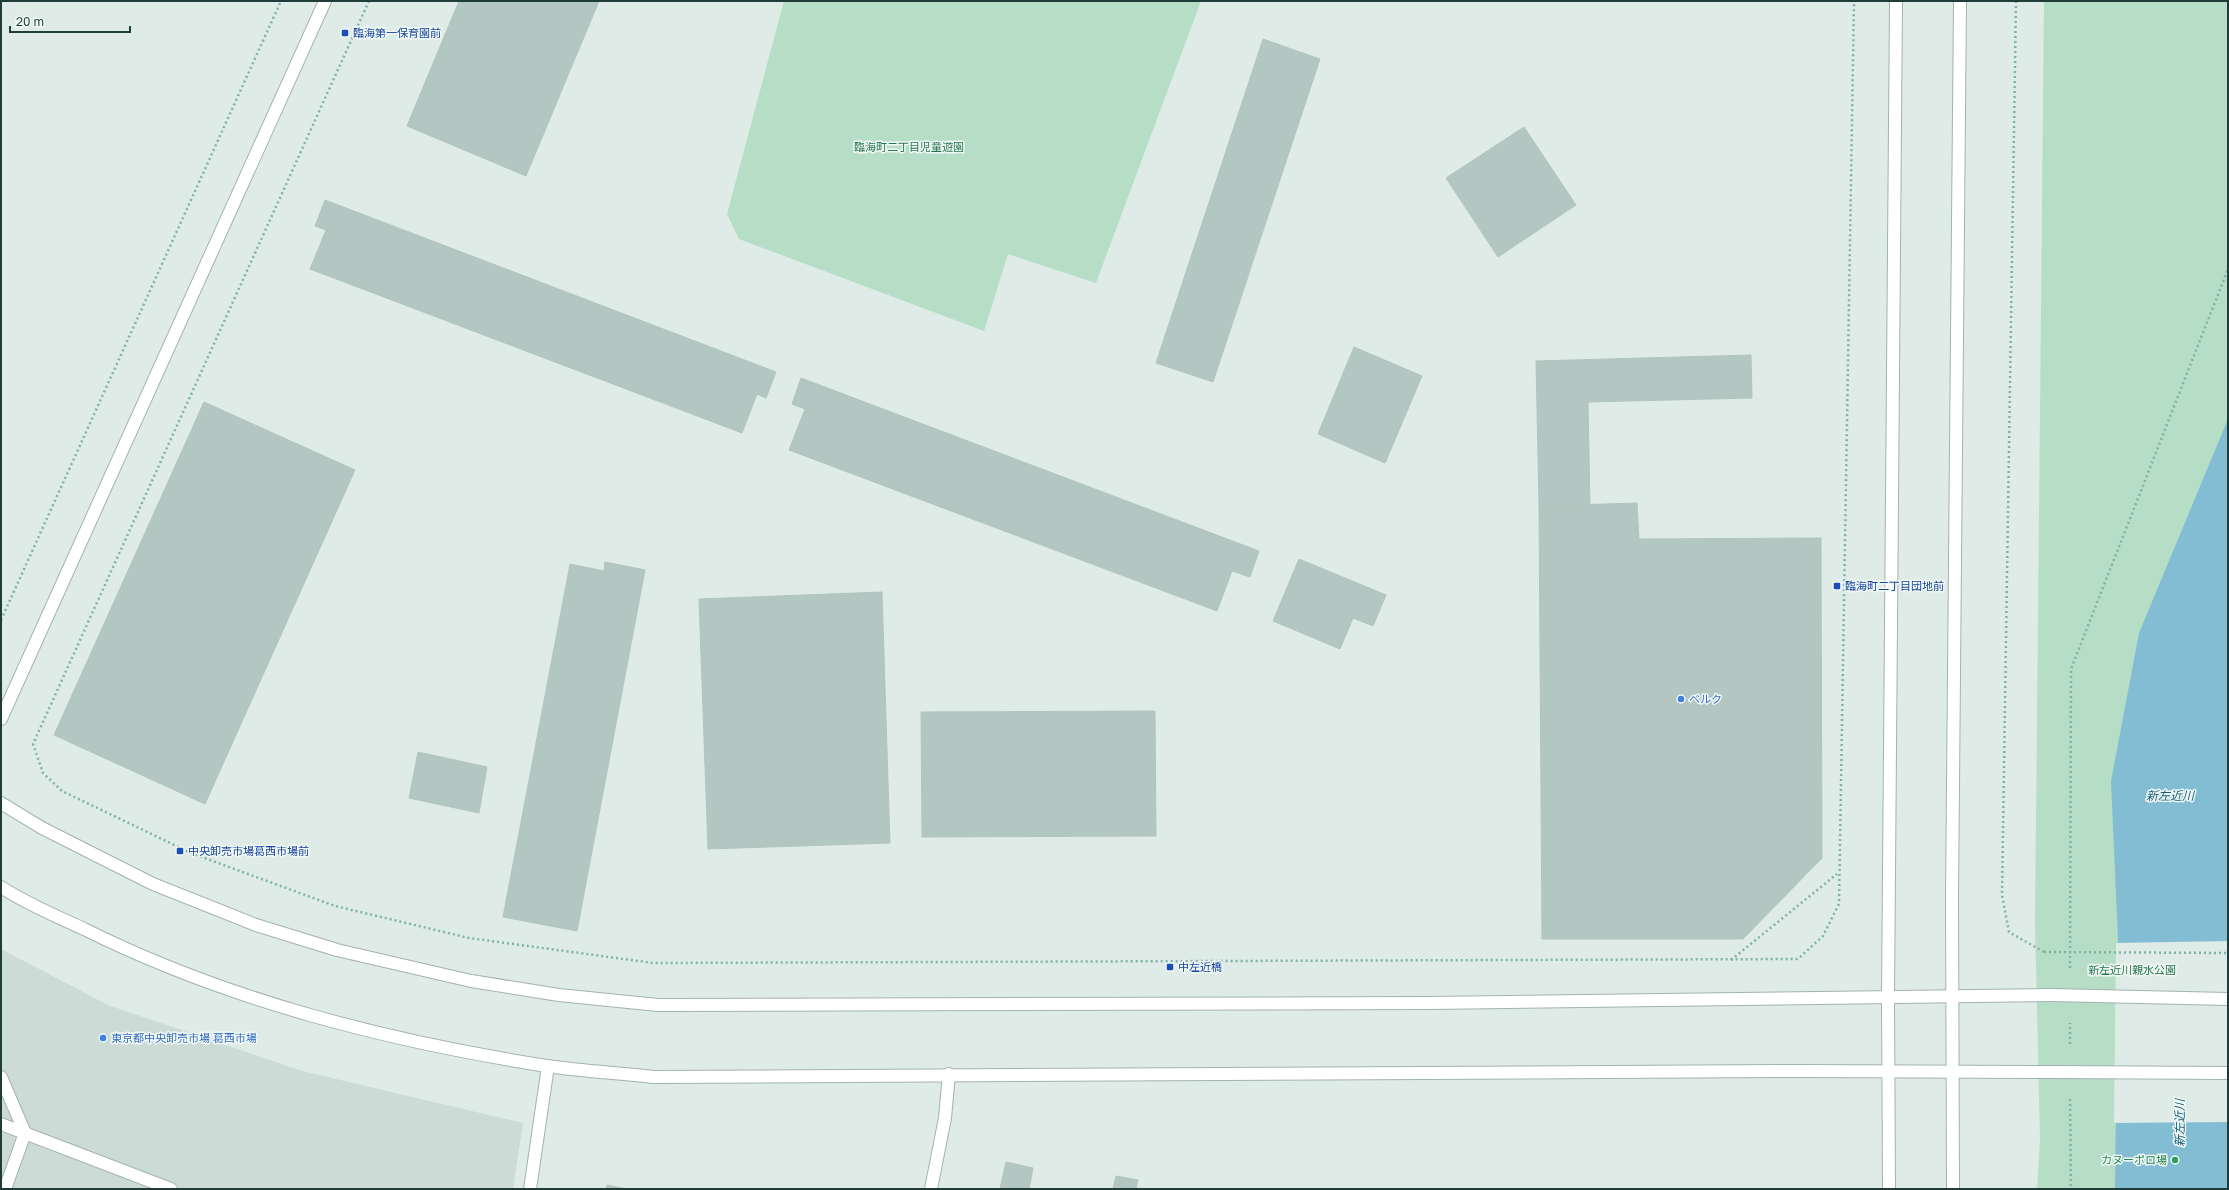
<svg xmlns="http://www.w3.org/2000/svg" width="2229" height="1190" viewBox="0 0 2229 1190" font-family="'Golos Text','Noto Sans JP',sans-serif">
<rect width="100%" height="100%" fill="#dfebe7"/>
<path fill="#cddbd6" d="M 1,949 L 108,1005 L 302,1071 L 523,1123 L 513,1189 L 1,1189 Z"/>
<g fill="#b6dec6">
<path d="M 784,1 L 1201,1 L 1096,283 L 1008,254 L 984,331 L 739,239 L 727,214 Z"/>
<path d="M 2044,1 L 2228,1 L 2228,1189 L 2037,1189 L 2040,1140 L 2035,923 Z"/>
</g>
<path fill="#83bdd4" d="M 2228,419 L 2228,1189 L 2115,1189 L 2118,940 L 2111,781 L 2139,633 Z"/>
<path fill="#dfebe7" d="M 2228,941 L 2228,1122 L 2114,1123 L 2116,943 Z"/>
<g fill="#b4c6c1" stroke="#b1c5bf">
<path d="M 459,1 L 599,1 L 526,176 L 407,126 Z"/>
<path d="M 1263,39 L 1320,59 L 1213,382 L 1156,363 Z"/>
<path d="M 1524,127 L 1576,205 L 1498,257 L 1446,178 Z"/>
<path d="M 325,200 L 776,372 L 766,398 L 757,394 L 742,433 L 310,269 L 326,230 L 315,226 Z"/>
<path d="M 1354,347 L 1422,376 L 1385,463 L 1318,434 Z"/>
<path d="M 1751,355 L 1752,398 L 1588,402 L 1590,505 L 1539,506 L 1536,361 Z"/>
<path d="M 801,378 L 1259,551 L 1250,577 L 1232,571 L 1217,611 L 789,450 L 805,409 L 792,404 Z"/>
<path d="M 204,402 L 355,470 L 205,804 L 54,735 Z"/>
<path d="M 1637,503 L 1639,539 L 1821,538 L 1822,858 L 1743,939 L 1542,939 L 1539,506 Z"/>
<path d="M 1299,559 L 1386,595 L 1373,626 L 1353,618 L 1340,649 L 1273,621 Z"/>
<path d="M 605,562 L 645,570 L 577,931 L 503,917 L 570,564 L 604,571 Z"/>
<path d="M 882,592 L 890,843 L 708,849 L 699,599 Z"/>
<path d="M 1155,711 L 1156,836 L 922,837 L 921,712 Z"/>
<path d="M 418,752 L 487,767 L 479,813 L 409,798 Z"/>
<path d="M 1006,1162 L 1033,1168 L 1029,1189 L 1000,1189 Z"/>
<path d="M 1116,1176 L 1138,1180 L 1136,1189 L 1113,1189 Z"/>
<path d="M 607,1185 L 627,1189 L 606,1189 Z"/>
</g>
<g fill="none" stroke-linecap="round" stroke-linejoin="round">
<g stroke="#a2b3af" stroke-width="14">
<g id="service">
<path d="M 1,1077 L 25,1133 L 5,1189"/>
<path d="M 1,1124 L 171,1189"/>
</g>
</g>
<g stroke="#a2b3af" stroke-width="14">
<g id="tertiary">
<path d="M 1,719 L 325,1"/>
<path d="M 1,803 L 42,828 L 153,884 L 256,925 L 337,950 L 471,981 L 559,995 L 658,1005 L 1428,1003 L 2052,995"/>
<path d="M 1,887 C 27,904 56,916 84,929 C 229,1001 388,1041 547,1066 C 582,1071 618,1073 653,1077 L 1799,1071 L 2052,1072"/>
<path d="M 530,1189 L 548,1066"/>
<path d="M 931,1189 L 945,1118 L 949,1074"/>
<path d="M 1889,1189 L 1888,997 L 1896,1"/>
<path d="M 1953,1189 L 1952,898 L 1960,1"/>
</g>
</g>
<g stroke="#7eb1a7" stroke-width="2.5" stroke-dasharray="2 3" stroke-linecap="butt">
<path d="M 369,1 L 33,744 L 43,773 L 62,791 L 191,853 L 335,906 L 469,938 L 653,963 L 1798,959 L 1823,936 L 1839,904 L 1854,1"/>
<path d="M 2016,1 L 2002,895 L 2009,932 L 2044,952"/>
<path d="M 1,620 L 281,1"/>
<path d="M 1731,960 L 1837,874"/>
<path d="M 2070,968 L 2071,669 L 2228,269"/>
<path d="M 2070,1044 L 2070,1023"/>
<path d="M 2070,1099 L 2071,1189"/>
</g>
<use href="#service" stroke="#fff" stroke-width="12"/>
<use href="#tertiary" stroke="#fff" stroke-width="12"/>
<g stroke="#a2b3af" stroke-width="14" stroke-linecap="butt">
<g id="tertiary-bridge">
<path d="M 2052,995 L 2228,999"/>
<path d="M 2052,1072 L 2228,1073"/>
</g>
</g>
<path stroke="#7eb1a7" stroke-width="2.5" stroke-dasharray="2 3" stroke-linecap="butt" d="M 2044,952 L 2228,953"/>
<use href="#tertiary-bridge" stroke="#fff" stroke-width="12"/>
</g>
<g fill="#1a4fb4" stroke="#f0f8f5" stroke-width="1.5">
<rect x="341" y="29" width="8" height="8" rx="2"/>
<rect x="1833" y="582" width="8" height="8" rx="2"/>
<rect x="176" y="847" width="8" height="8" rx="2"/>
<rect x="1166" y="963" width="8" height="8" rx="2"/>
</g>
<g fill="#3f7fe0" stroke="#f0f8f5" stroke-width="1.5">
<circle cx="1681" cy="699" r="4"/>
<circle cx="103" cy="1038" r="4"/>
</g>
<circle fill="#2e9e5b" stroke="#f0f8f5" stroke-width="1.5" cx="2175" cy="1160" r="4"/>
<g text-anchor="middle" stroke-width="3" stroke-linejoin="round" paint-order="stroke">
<g font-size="11" fill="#164399" stroke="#f0f8f5" text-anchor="start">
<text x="353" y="37">臨海第一保育園前</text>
<text x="1845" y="590">臨海町二丁目団地前</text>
<text x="188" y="855">中央卸売市場葛西市場前</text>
<text x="1178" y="971">中左近橋</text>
</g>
<g font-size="11" fill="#27754f" stroke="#f0f8f5">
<text x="909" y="151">臨海町二丁目児童遊園</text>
<text x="2132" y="974">新左近川親水公園</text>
</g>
<g font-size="11" fill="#366cbe" stroke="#f0f8f5" text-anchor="start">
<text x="1689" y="703">ベルク</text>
<text x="111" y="1042">東京都中央卸売市場 葛西市場</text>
</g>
<g font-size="11" fill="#27864d" stroke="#f0f8f5" text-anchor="end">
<text x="2167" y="1164">カヌーポロ場</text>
</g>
<g font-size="12" font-style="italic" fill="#175d7b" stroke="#f0f8f5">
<text x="2170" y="800">新左近川</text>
<text transform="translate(2180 1123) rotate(-90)" y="4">新左近川</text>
</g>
</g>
<rect width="2229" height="1190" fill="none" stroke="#1f3c38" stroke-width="4"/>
<path d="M10 26v6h120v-6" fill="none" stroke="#1f3c38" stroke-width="2"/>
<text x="16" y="26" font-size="12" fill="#1f3c38" stroke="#f0f8f5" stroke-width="3" paint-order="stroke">20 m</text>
</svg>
